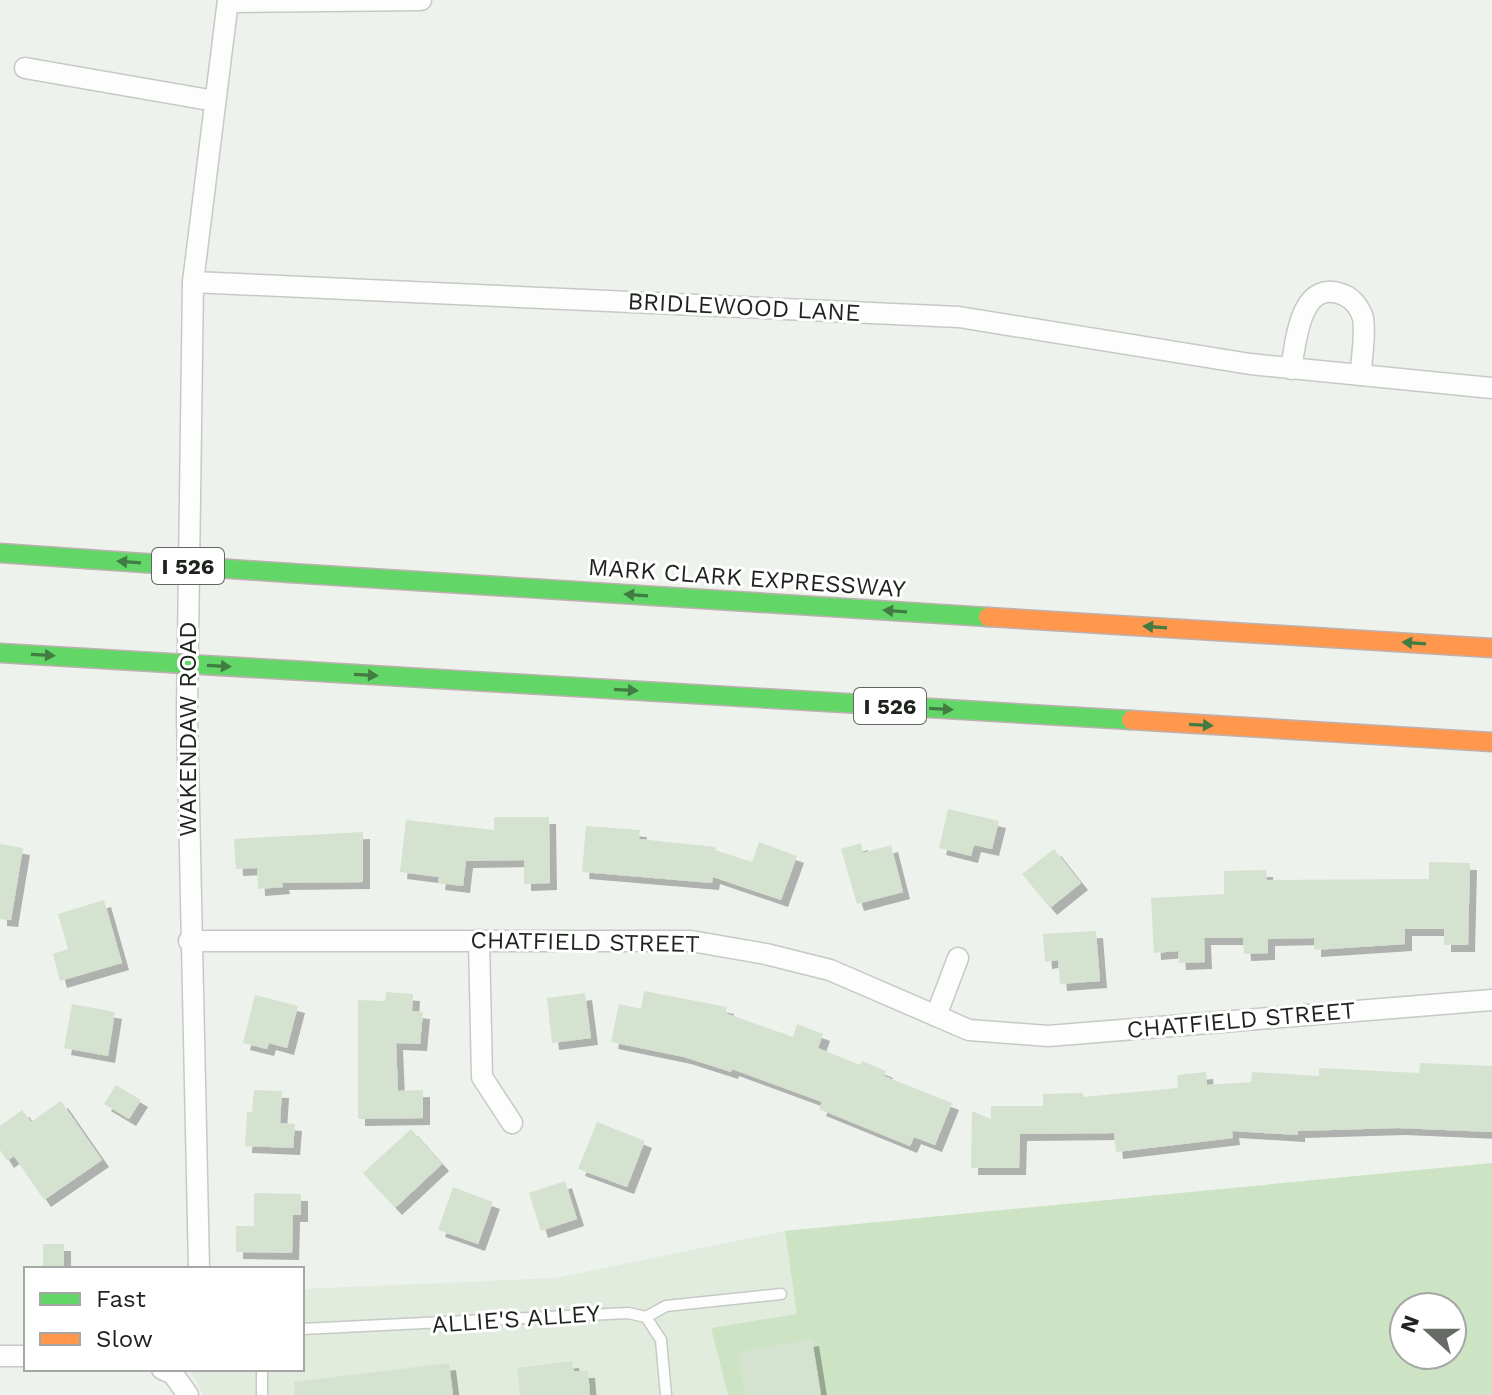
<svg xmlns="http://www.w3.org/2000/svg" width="1492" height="1395" viewBox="0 0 1492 1395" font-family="'Work Sans',sans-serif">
<defs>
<filter id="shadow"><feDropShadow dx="7" dy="7" stdDeviation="0" flood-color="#0004"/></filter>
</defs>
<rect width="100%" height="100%" fill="#edf2ec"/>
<path fill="#e1ecde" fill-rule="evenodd" d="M 1492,1163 L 1492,1395 L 203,1395 L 190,1369 L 302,1369 L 302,1289 L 555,1278 L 785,1231 ZM 1404,1307 L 1452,1307 L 1452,1355 L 1404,1355 Z"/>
<path fill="#cde4c4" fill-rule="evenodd" d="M 1492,1163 L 1492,1395 L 728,1395 L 711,1328 L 797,1314 L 785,1231 ZM 1404,1307 L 1452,1307 L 1452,1355 L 1404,1355 Z"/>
<g fill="#d5e2d0" filter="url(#shadow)">
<path d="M 948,809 L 999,821 L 992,849 L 974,845 L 971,856 L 939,848 Z"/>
<path d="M 494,817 L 549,817 L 550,883 L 524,884 L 524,860 L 466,861 L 463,886 L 438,883 L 439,877 L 400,872 L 406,820 L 494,830 Z"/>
<path d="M 586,826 L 640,830 L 639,839 L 716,847 L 715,850 L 752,862 L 759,842 L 797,856 L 781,900 L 713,877 L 712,883 L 582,872 Z"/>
<path d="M 363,832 L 363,882 L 282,883 L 283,887 L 258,889 L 257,868 L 236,869 L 234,839 Z"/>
<path d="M 861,843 L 863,853 L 891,845 L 903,892 L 857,904 L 841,849 Z"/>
<path d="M 0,844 L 23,848 L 11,920 L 0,919 Z"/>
<path d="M 1054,849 L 1081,883 L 1050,908 L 1022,874 Z"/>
<path d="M 1429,862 L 1470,863 L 1468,945 L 1444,945 L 1444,929 L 1405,929 L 1405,944 L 1314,950 L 1314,938 L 1268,939 L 1268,953 L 1244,954 L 1243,938 L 1204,938 L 1205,962 L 1179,963 L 1178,951 L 1154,953 L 1151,898 L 1224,894 L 1224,871 L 1266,870 L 1267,880 L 1429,879 Z"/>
<path d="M 104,900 L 122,963 L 60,981 L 53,954 L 68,949 L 58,914 Z"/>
<path d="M 1096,931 L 1100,981 L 1060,984 L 1058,960 L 1045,962 L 1043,934 Z"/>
<path d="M 644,991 L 727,1007 L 725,1013 L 793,1037 L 797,1024 L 823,1034 L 818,1048 L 860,1065 L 862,1061 L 886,1071 L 884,1076 L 952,1103 L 935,1145 L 914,1137 L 910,1146 L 819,1109 L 822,1102 L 732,1069 L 731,1072 L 684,1057 L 611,1042 L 619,1004 L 641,1009 Z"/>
<path d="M 386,992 L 413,994 L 412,1011 L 423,1012 L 420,1044 L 396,1043 L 398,1091 L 423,1090 L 423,1118 L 358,1119 L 358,1000 L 385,1001 Z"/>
<path d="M 585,993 L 591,1038 L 552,1043 L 547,998 Z"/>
<path d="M 255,995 L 298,1006 L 287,1048 L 269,1043 L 267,1049 L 243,1043 Z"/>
<path d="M 72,1004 L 115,1012 L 108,1056 L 64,1048 Z"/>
<path d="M 1420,1063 L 1492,1066 L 1492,1132 L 1398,1128 L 1298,1131 L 1298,1135 L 1232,1131 L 1233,1138 L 1116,1152 L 1114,1133 L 1020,1134 L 1019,1168 L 971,1168 L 972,1111 L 991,1119 L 991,1106 L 1043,1106 L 1043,1094 L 1083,1093 L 1083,1097 L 1178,1088 L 1177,1075 L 1206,1072 L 1207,1085 L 1251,1082 L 1252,1072 L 1319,1076 L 1319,1068 L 1419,1073 Z"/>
<path d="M 116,1085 L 141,1100 L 129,1119 L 104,1104 Z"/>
<path d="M 254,1090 L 282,1091 L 280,1123 L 295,1124 L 293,1148 L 245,1146 L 247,1112 L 252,1112 Z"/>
<path d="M 61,1101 L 102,1160 L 44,1200 L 14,1156 L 7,1161 L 0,1150 L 0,1126 L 22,1110 L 31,1122 Z"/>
<path d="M 597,1122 L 645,1141 L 627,1187 L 578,1169 Z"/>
<path d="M 411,1129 L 442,1164 L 395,1208 L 363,1173 Z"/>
<path d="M 565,1181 L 577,1219 L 541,1231 L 529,1193 Z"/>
<path d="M 453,1187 L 493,1202 L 478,1244 L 438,1230 Z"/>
<path d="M 254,1193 L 301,1194 L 301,1215 L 293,1215 L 292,1253 L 236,1252 L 236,1226 L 254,1226 Z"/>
<rect x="43" y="1244" width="21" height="25"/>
<path d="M 812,1339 L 821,1395 L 745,1395 L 738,1352 Z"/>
<path d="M 572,1361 L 574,1371 L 588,1371 L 590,1395 L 520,1395 L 517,1368 Z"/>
<path d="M 449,1363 L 453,1395 L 295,1395 L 294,1382 Z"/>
</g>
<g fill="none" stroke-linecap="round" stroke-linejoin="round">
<g stroke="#c6cac4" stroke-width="13">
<g id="lane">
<path d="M 646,1317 L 666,1306 L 781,1294"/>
<path d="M 302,1329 L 628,1313 L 646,1317 L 661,1340 L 666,1395"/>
<path d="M 262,1395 L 262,1369"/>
</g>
</g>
<g stroke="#c6cac4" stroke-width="23">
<g id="street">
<path d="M 228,2 L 421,0"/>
<path d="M 25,68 L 215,101"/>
<path d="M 193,282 L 959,317 L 1250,364 L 1492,388"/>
<path d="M 1291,369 C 1296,341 1300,277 1344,295 C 1353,299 1360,308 1363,318 C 1366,335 1361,358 1361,375"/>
<path d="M 479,940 L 482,1077 L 512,1123"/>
<path d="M 189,941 L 691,941 L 766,954 L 830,970 L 969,1030 L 1048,1036 L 1492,1000"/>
<path d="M 936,1016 L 958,958"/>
<path d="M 199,1269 L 187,713 L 193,282 L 228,0"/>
<path d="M 0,1356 L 26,1356"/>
<path d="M 162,1369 L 173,1374 L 188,1395"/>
</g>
</g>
<g stroke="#bdb0af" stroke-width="21">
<g id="fast">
<path d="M 0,553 L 86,559"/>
<path d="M 290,573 L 988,617"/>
<path d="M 0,653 L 85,658"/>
<path d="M 288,670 L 1131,720"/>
</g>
</g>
<g stroke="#bdb0af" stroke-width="21">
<g id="slow">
<path d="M 988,617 L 1492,648"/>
<path d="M 1131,720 L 1492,742"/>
</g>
</g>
<use href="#lane" stroke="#fcfdfc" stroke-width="10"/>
<use href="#street" stroke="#fcfdfc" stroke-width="20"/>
<use href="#fast" stroke="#63d668" stroke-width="18"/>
<use href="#slow" stroke="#ff974d" stroke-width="18"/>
<g stroke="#bdb0af" stroke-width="21" stroke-linecap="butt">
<g id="fast-bridge">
<path d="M 86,559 L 290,573"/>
<path d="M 85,658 L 288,670"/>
</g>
</g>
<use href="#fast-bridge" stroke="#63d668" stroke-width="18"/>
</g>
<defs><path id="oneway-solid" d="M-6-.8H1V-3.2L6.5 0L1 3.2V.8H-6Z" transform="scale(2)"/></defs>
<g fill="#417c43">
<use href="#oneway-solid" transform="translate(129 562) rotate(-176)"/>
<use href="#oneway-solid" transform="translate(636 595) rotate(-176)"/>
<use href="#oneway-solid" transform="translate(895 611) rotate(-176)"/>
<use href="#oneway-solid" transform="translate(1155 627) rotate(-176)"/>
<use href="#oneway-solid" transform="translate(1414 643) rotate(-176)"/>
<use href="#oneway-solid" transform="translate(43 655) rotate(3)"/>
<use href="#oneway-solid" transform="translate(219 666) rotate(3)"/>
<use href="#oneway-solid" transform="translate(366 675) rotate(3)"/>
<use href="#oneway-solid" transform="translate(626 690) rotate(3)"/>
<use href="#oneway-solid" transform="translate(941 709) rotate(3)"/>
<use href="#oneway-solid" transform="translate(1201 725) rotate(3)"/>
</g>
<g text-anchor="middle" stroke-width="6" stroke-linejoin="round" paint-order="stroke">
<g fill="#fff" stroke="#626562" stroke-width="2">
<rect x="152" y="548" width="72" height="36" rx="6"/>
<rect x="854" y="688" width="72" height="36" rx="6"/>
</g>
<g font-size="22" font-weight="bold" fill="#1f231e">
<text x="188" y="574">I 526</text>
<text x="890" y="714">I 526</text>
</g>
<g font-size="24" fill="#1f231e" stroke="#fff">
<text transform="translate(744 307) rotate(3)" y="8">BRIDLEWOOD LANE</text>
<text transform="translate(747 578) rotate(4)" y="8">MARK CLARK EXPRESSWAY</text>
<text transform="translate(188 729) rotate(-90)" y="8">WAKENDAW ROAD</text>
<text transform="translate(585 942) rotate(1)" y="8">CHATFIELD STREET</text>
<text transform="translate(1241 1020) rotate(-5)" y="8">CHATFIELD STREET</text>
<text transform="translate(516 1319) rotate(-4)" y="8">ALLIE'S ALLEY</text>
</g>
</g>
<rect x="24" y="1267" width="280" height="104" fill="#ffffff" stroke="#a5a7a5" stroke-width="2"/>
<rect x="40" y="1293" width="40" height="12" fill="#63d668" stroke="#a5a7a5" stroke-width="2"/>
<text x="96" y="1307" font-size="24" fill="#1f231e">Fast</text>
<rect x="40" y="1333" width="40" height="12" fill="#ff974d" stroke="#a5a7a5" stroke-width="2"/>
<text x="96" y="1347" font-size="24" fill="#1f231e">Slow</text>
<g transform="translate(1428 1331) rotate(291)"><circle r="38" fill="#ffffff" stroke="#a5a7a5" stroke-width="2"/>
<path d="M0-6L14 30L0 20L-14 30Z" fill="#676b66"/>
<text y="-12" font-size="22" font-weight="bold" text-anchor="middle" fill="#1f231e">N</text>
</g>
</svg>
